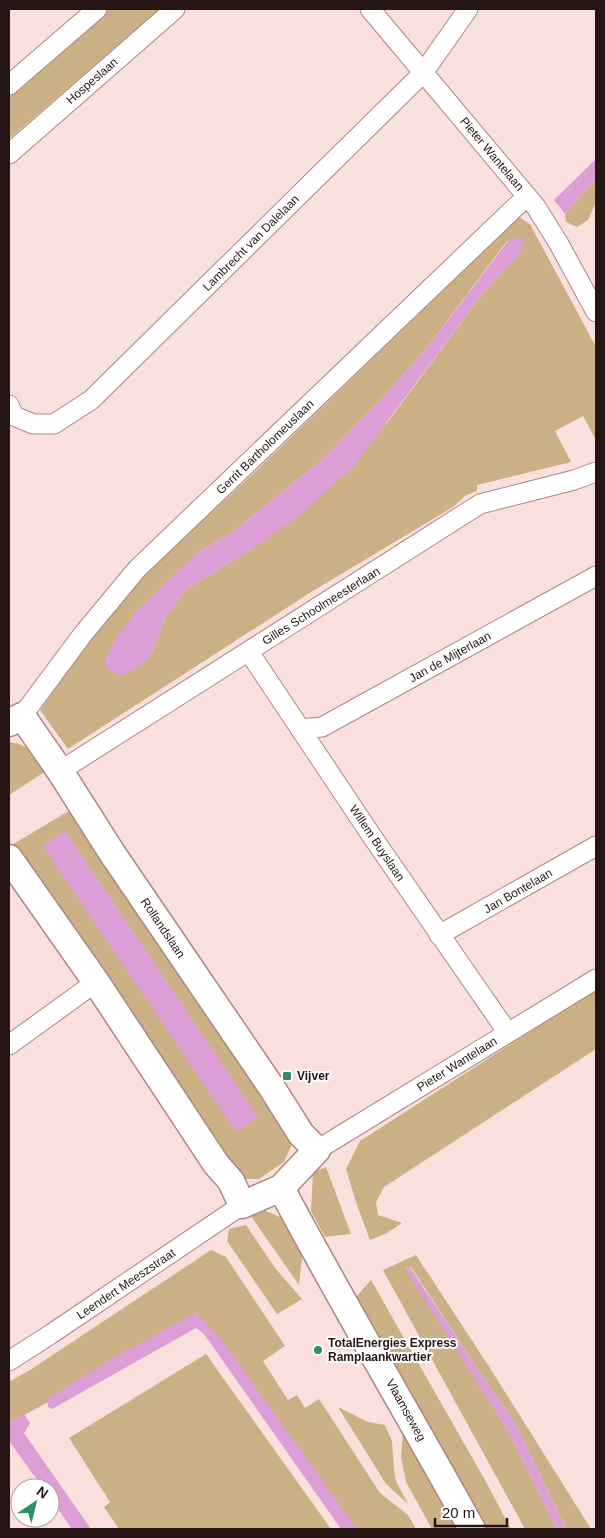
<svg xmlns="http://www.w3.org/2000/svg" width="605" height="1538" viewBox="0 0 605 1538" font-family="Helvetica,sans-serif">
<rect width="100%" height="100%" fill="#fae0dd"/>
<g fill="#cab084" fill-rule="evenodd">
<path d="M 107,9 L 160,9 L 9,139 L 9,97 Z"/>
<path d="M 596,179 L 596,202 L 588,220 L 577,227 L 566,222 L 565,214 Z"/>
<path d="M 519,217 L 530,224 L 596,347 L 596,440 L 583,416 L 555,431 L 571,462 L 477,485 L 477,491 L 465,496 L 453,507 L 308,594 L 68,749 L 40,710 L 124,593 L 257,470 ZM 507,241 L 519,255 L 483,293 L 387,423 L 252,549 L 185,590 L 166,617 L 151,655 L 139,666 L 198,552 L 234,531 L 321,461 L 392,387 L 423,353 Z"/>
<path d="M 9,742 C 28,744 37,755 49,769 L 9,795 Z"/>
<path d="M 77,806 L 290,1129 L 291,1146 L 284,1162 L 259,1179 L 238,1179 L 12,845 ZM 65,831 L 257,1116 L 236,1132 L 236,1131 Z"/>
<path d="M 596,989 L 596,1049 L 384,1187 L 376,1202 L 378,1215 L 402,1223 L 387,1233 L 370,1240 L 357,1205 L 346,1169 L 360,1141 Z"/>
<path d="M 326,1167 L 351,1234 L 325,1237 L 311,1211 L 313,1172 Z"/>
<path d="M 264,1210 L 289,1221 L 303,1248 L 299,1285 L 250,1215 Z"/>
<path d="M 246,1225 L 275,1268 L 302,1299 L 277,1314 L 227,1241 L 229,1229 Z"/>
<path d="M 211,1250 L 226,1257 L 285,1346 L 263,1361 L 288,1400 L 297,1395 L 305,1408 L 319,1399 L 380,1493 L 408,1515 L 416,1529 L 350,1529 L 196,1313 L 43,1405 L 9,1423 L 9,1382 L 30,1370 Z"/>
<path d="M 416,1255 L 488,1365 L 591,1529 L 566,1529 L 516,1424 L 479,1371 L 411,1267 L 406,1268 L 508,1431 L 557,1529 L 525,1529 L 383,1270 Z"/>
<path d="M 371,1280 L 486,1482 L 511,1529 L 484,1529 L 356,1297 Z"/>
<path d="M 206,1354 L 331,1529 L 119,1529 L 104,1507 L 110,1502 L 69,1438 Z"/>
<path d="M 338,1407 L 368,1422 L 385,1425 L 392,1441 L 394,1469 L 396,1481 L 408,1504 L 386,1484 Z"/>
<path d="M 403,1432 L 456,1529 L 432,1529 L 406,1482 L 401,1457 Z"/>
</g>
<g fill="#dd9dd6">
<path d="M 596,159 L 596,179 L 565,214 L 554,200 Z"/>
<path d="M 518,237 L 524,243 L 519,255 L 483,293 L 354,466 L 299,516 L 252,549 L 185,590 L 166,617 L 151,655 L 139,666 L 123,676 L 106,669 L 106,657 L 116,638 L 137,610 L 198,552 L 234,531 L 321,461 L 392,387 L 423,353 L 508,241 Z"/>
<path d="M 65,831 L 258,1117 L 236,1132 L 43,846 Z"/>
<path d="M 410,1267 L 479,1371 L 516,1424 L 566,1529 L 557,1529 L 508,1431 L 414,1283 L 406,1269 Z"/>
<path d="M 196,1313 L 221,1339 L 357,1529 L 341,1529 L 204,1334 L 196,1328 L 52,1409 L 48,1407 L 47,1399 L 111,1359 Z"/>
<path d="M 24,1414 L 30,1423 L 24,1433 L 91,1529 L 72,1529 L 50,1498 L 50,1488 L 43,1488 L 9,1441 L 9,1423 Z"/>
</g>
<g fill="none" stroke-linecap="round" stroke-linejoin="round">
<g stroke="#ac8581" stroke-width="21">
<g id="street">
<path d="M 370,9 L 536,207 L 559,244 L 596,312"/>
<path d="M 9,85 L 97,9"/>
<path d="M 9,154 L 175,9"/>
<path d="M 9,405 L 14,416 L 33,424 L 54,424 L 91,400 L 423,73 L 468,9"/>
<path d="M 249,652 L 371,835 L 508,1033"/>
<path d="M 22,716 L 83,634 L 137,569 L 527,196"/>
<path d="M 300,729 L 322,727 L 596,576"/>
<path d="M 60,771 L 480,504 L 574,480 L 596,472"/>
<path d="M 439,935 L 596,846"/>
<path d="M 9,1045 L 96,982"/>
<path d="M 317,1150 L 596,979"/>
<path d="M 9,1361 L 51,1334 L 242,1205"/>
</g>
</g>
<g stroke="#ac8581" stroke-width="29">
<g id="secondary">
<path d="M 9,723 L 22,716 L 60,771 L 112,853 L 272,1088 L 301,1134 L 317,1150 L 281,1188 L 242,1205 L 231,1181 L 216,1164 L 96,982 L 9,858"/>
<path d="M 281,1188 C 342,1303 409,1415 472,1529"/>
</g>
</g>
<use href="#street" stroke="#fff" stroke-width="19"/>
<use href="#secondary" stroke="#fff" stroke-width="26"/>
</g>
<g fill="#2f8d65" stroke="#fff" stroke-width="2">
<rect x="282" y="1071" width="10" height="10" rx="2.5"/>
<circle cx="318" cy="1350" r="5"/>
</g>
<g text-anchor="middle" stroke-width="4" stroke-linejoin="round" paint-order="stroke">
<g font-size="12" fill="#241514" stroke="#fff">
<text transform="translate(92 81) rotate(-41)" y="4">Hospeslaan</text>
<text transform="translate(492 154) rotate(50)" y="4">Pieter Wantelaan</text>
<text transform="translate(251 243) rotate(-45)" y="4">Lambrecht van Dalelaan</text>
<text transform="translate(265 447) rotate(-44)" y="4">Gerrit Bartholomeuslaan</text>
<text transform="translate(321 606) rotate(-32)" y="4">Gilles Schoolmeesterlaan</text>
<text transform="translate(450 657) rotate(-29)" y="4">Jan de Mijterlaan</text>
<text transform="translate(377 843) rotate(56)" y="4">Willem Buyslaan</text>
<text transform="translate(518 891) rotate(-30)" y="4">Jan Bontelaan</text>
<text transform="translate(163 928) rotate(56)" y="4">Rollandslaan</text>
<text transform="translate(457 1064) rotate(-32)" y="4">Pieter Wantelaan</text>
<text transform="translate(126 1284) rotate(-34)" y="4">Leendert Meeszstraat</text>
<text transform="translate(406 1410) rotate(61)" y="4">Vlaamseweg</text>
</g>
<g font-size="12" font-weight="bold" fill="#241514" stroke="#fff" text-anchor="start">
<text x="297" y="1080">Vijver</text>
<text x="328" y="1347">TotalEnergies Express<tspan x="328" dy="14">Ramplaankwartier</tspan></text>
</g>
</g>
<rect width="605" height="1538" fill="none" stroke="#241514" stroke-width="20"/>
<g transform="translate(35 1503) rotate(35)"><circle r="24" fill="#ffffff" stroke="#a7a1a1"/>
<path d="M0-4L9 19L0 12L-9 19Z" fill="#2f8d65"/>
<text y="-8" font-size="14" font-weight="bold" text-anchor="middle" fill="#241514">N</text>
</g>
<path d="M435 1518v8h72v-8" fill="none" stroke="#241514" stroke-width="2.5"/>
<text x="442" y="1518" font-size="15" fill="#241514" stroke="#ffffff" stroke-width="4" paint-order="stroke">20 m</text>
</svg>
